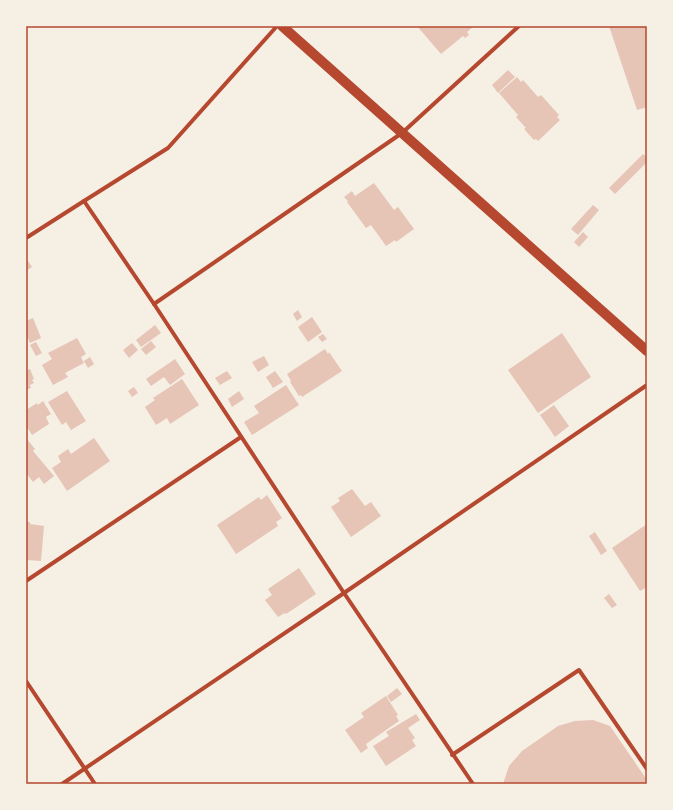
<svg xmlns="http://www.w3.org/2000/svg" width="673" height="810" viewBox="0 0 673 810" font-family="Helvetica,sans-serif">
<rect width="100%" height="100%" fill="#f6efe4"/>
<g fill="#e6c5b7">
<path d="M 417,26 L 474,26 L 467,32 L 469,35 L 465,38 L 463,36 L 441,54 Z"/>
<path d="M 609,26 L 647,26 L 647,107 L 637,110 Z"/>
<path d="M 508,70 L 515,77 L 498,93 L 492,85 Z"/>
<path d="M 517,77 L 521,82 L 523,80 L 538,97 L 541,95 L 559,115 L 557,117 L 560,120 L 538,141 L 536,139 L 534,140 L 524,129 L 526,128 L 516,117 L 518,115 L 499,93 Z"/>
<path d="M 643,154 L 647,157 L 647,162 L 615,194 L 609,188 Z"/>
<path d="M 374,183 L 394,210 L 398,207 L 414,229 L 396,242 L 395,240 L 386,246 L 371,225 L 366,228 L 347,202 L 348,201 L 344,197 L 352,191 L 355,196 Z"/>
<path d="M 593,205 L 599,210 L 578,235 L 571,229 Z"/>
<path d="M 583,232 L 588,237 L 579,247 L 574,242 Z"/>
<path d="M 26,258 L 32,267 L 26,271 Z"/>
<path d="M 298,310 L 302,317 L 297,321 L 293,314 Z"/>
<path d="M 312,317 L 322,332 L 308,342 L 298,327 Z"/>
<path d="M 33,318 L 41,338 L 30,343 L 26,334 L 26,321 Z"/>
<path d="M 155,325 L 161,333 L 141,347 L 136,340 Z"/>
<path d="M 562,333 L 591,377 L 538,413 L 508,370 Z"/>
<path d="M 323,334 L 327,339 L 322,342 L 318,337 Z"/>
<path d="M 77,338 L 86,354 L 81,357 L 84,363 L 65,373 L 68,377 L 53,385 L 42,365 L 52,359 L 48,353 Z"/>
<path d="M 151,341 L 156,347 L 146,355 L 141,349 Z"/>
<path d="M 36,342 L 42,353 L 36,356 L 30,345 Z"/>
<path d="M 132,343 L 138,350 L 129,358 L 123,350 Z"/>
<path d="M 325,349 L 328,354 L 329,352 L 342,371 L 302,397 L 301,395 L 299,396 L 290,382 L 291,381 L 287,374 Z"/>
<path d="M 264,356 L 269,365 L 258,372 L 252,362 Z"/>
<path d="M 90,357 L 94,364 L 88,368 L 84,361 Z"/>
<path d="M 175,359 L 185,374 L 170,385 L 164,377 L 151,386 L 146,379 Z"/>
<path d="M 26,367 L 27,370 L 30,369 L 34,379 L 32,380 L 34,383 L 30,385 L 31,388 L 26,390 Z"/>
<path d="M 227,371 L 232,378 L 220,385 L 215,378 Z"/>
<path d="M 275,371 L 283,382 L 273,388 L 266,377 Z"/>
<path d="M 182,379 L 199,405 L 170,424 L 167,418 L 156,425 L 145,407 L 155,400 L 153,398 Z"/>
<path d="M 286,385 L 299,405 L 252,435 L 244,422 L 259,413 L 254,406 Z"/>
<path d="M 134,387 L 138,393 L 132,397 L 128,391 Z"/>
<path d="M 67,391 L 86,421 L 71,430 L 66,422 L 62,425 L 48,402 Z"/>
<path d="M 239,391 L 244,399 L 232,407 L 228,399 Z"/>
<path d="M 43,401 L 51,414 L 46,417 L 49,424 L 32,435 L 27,427 L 26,427 L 26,410 L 37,403 L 38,405 Z"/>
<path d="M 554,405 L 569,426 L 555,437 L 540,415 Z"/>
<path d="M 26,438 L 35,449 L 33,451 L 54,476 L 44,484 L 39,477 L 33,482 L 26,473 Z"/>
<path d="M 94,438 L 110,461 L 67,491 L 52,468 L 61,462 L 58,456 L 68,449 L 71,454 Z"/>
<path d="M 352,489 L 365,506 L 371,502 L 381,516 L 351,537 L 331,507 L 340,501 L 338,498 Z"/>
<path d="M 267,495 L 282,518 L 276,522 L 278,526 L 236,554 L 217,525 L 259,497 L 261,500 Z"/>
<path d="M 26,522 L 30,522 L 30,524 L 44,526 L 41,561 L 26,560 Z"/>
<path d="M 647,524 L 647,587 L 640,591 L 612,548 Z"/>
<path d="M 595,532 L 607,551 L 601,555 L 589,536 Z"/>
<path d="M 299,568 L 316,594 L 286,614 L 285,613 L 278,617 L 265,600 L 272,595 L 268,589 Z"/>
<path d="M 609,594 L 617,605 L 612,608 L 604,598 Z"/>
<path d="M 397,688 L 402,694 L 391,702 L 387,696 Z"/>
<path d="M 386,696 L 398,715 L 396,716 L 399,721 L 366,744 L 368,748 L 361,753 L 345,730 L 364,717 L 361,713 Z"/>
<path d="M 416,714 L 420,720 L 408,728 L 415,738 L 412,740 L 416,746 L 386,766 L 373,746 L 389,736 L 386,732 Z"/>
<path d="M 593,720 L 610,726 L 647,780 L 647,784 L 503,784 L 509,766 L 522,751 L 558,726 L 575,721 Z"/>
</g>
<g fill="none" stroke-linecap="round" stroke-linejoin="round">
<g stroke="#b5482f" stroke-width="4">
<path d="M 84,201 L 154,304 L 344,593 L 473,784"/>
<path d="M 26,238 L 84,201 L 168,148 L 277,26"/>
<path d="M 154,304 L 402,133 L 519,26"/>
<path d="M 26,581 L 241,437"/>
<path d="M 26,681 L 95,784"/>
<path d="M 452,755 L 579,670 L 647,769"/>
<path d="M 62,784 L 344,593 L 647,385"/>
</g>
<path stroke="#b5482f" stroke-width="10" d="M 282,26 L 647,351"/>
</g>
<rect width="673" height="810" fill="none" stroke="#f6efe4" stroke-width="54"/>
<rect x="27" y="27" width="619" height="756" fill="none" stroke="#b5482f" stroke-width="1.5"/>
</svg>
